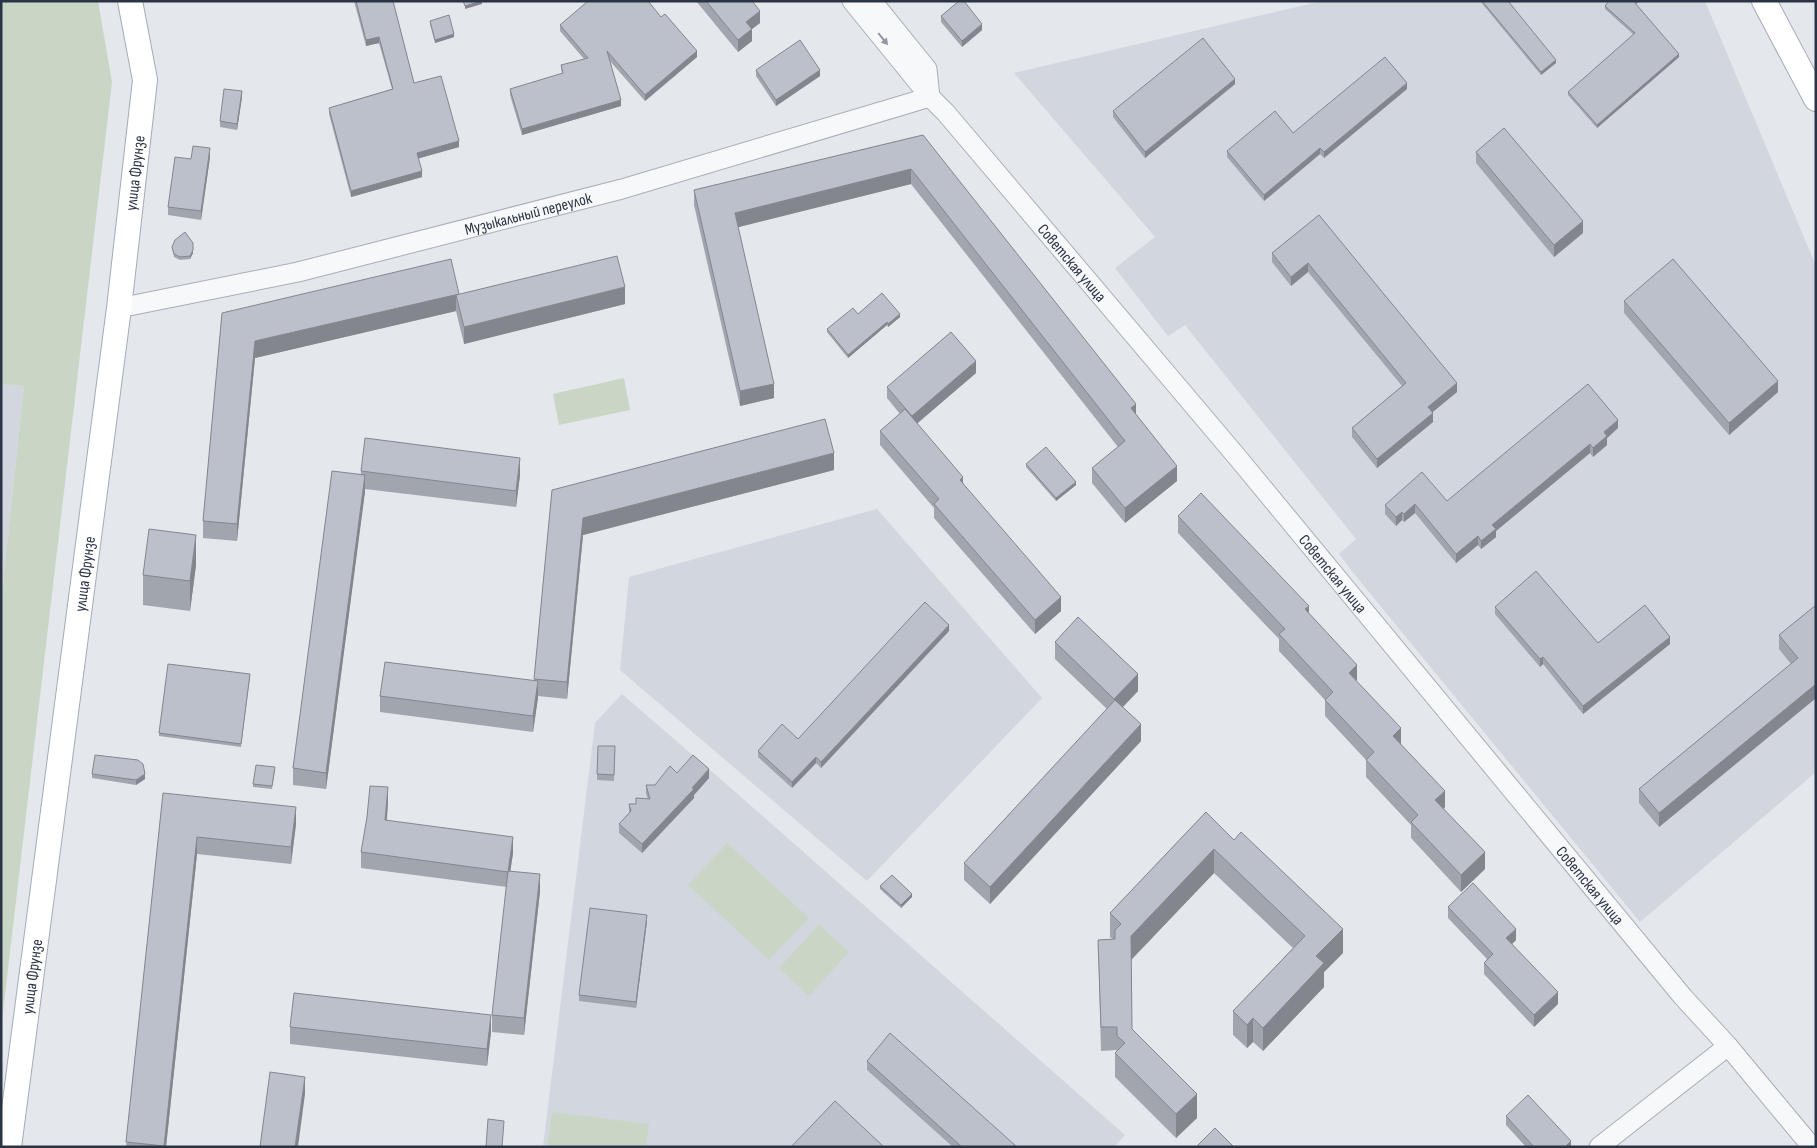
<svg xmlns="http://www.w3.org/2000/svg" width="1817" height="1148" viewBox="0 0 1817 1148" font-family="'Sofia Sans Condensed',sans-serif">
<rect width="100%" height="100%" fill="#e4e7ec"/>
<g fill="#d2d6de">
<path d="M 1322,1 L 1705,1 L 1816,266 L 1816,772 L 1640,922 L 1355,575 L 1339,554 L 1356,539 L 1185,325 L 1168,336 L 1115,268 L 1155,237 L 1014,73 Z"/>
<path d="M 1,384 L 24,386 L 1,602 Z"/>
<path d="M 877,509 L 1042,698 L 867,881 L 620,670 L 629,577 Z"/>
<path d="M 622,694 L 725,783 L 1125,1135 L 1114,1147 L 543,1147 L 595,723 Z"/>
</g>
<g fill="#c9d6c5">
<path d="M 1,1 L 98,1 L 112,82 L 1,1029 L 1,602 L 24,386 L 1,384 Z"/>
<path d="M 624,378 L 630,410 L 559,425 L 553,394 Z"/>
<path d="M 727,843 L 809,918 L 769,960 L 688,885 Z"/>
<path d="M 819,925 L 849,952 L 809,996 L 779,968 Z"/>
<path d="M 552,1112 L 649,1124 L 646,1147 L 547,1147 Z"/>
</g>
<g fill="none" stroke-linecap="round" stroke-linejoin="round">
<g stroke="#a9aeb7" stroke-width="21">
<g id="minor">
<path id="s1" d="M 852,1 L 930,97 L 946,113 L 1238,458 L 1683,997 L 1728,1046 L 1812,1147"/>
<path d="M 872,1 L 927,69 L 930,97"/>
<path id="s2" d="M 119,308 L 298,272 L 622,189 L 930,97"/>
<path d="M 1599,1147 L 1728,1046"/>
</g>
</g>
<g stroke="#a3abb8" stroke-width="26">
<g id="major">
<path d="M 1764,1 L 1816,99"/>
<path id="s3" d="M 9,1147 L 119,308 L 145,80 L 130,1"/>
</g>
</g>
<use href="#minor" stroke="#f7f8fa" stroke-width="19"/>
<use href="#major" stroke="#fff" stroke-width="24"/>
</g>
<g fill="#a1a5ae">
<path d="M 354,1 L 393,1 L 414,83 L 459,147 L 418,158 L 422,177 L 351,197 L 329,114 L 329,108 L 392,89 L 379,43 L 366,46 Z"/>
<path d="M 696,1 L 752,1 L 760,23 L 752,29 L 752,41 L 738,52 Z"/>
<path d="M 1480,1 L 1508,1 L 1556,63 L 1541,75 Z"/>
<path d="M 1639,1 L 1636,5 L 1679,57 L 1597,128 L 1568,95 L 1568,92 L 1634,35 L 1605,9 L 1605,6 Z"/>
<path d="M 941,16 L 982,30 L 962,47 L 941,22 Z"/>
<path d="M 430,21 L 454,37 L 435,43 L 430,24 Z"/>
<path d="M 560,25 L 697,57 L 645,101 L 609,60 L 621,106 L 522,135 L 510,95 L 510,89 L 562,74 L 561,65 L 584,59 L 560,31 Z"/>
<path d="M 756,70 L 820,76 L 776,106 L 756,76 Z"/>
<path d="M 1235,84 L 1145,158 L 1113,117 L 1113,111 Z"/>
<path d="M 1407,89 L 1324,158 L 1320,154 L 1264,201 L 1227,157 L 1227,151 L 1293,133 Z"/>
<path d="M 242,97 L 237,130 L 220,127 L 220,121 Z"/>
<path d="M 923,135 L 1136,415 L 1177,481 L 1125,523 L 1092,483 L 1092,468 L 1118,447 L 911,184 L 738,227 L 774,398 L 740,406 L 694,205 L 694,190 Z"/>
<path d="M 1476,152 L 1583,233 L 1554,257 L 1476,163 Z"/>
<path d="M 210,157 L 201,220 L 168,215 L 168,207 L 191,159 Z"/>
<path d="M 1319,215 L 1457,392 L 1432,412 L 1433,422 L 1377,468 L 1352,437 L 1352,428 L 1402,386 L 1308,272 L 1291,286 L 1272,262 L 1272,253 Z"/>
<path d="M 172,247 L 193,253 L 190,259 L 180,260 L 174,257 Z"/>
<path d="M 459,295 L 625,304 L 464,344 L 456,311 L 255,358 L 237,541 L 203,538 L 203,521 L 222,313 Z"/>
<path d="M 1624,301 L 1778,392 L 1729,435 L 1624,313 Z"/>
<path d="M 858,314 L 900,317 L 888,327 L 887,325 L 848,358 L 827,332 L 827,329 Z"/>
<path d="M 976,373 L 917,423 L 963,485 L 1061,611 L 1035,634 L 934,518 L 934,508 L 880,445 L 880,431 L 900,414 L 887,398 L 887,387 Z"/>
<path d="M 1618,428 L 1607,438 L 1607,445 L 1593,457 L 1590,453 L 1496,531 L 1496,537 L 1481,549 L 1478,545 L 1456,563 L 1415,513 L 1404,522 L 1402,520 L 1396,526 L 1385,514 L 1385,505 L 1447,501 Z"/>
<path d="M 1026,464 L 1076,485 L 1056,501 L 1026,467 Z"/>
<path d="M 834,470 L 583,535 L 567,699 L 538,696 L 533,732 L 380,712 L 380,696 L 534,681 L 552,490 Z"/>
<path d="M 361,471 L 520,475 L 516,507 L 365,489 L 326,789 L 293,785 L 293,768 L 361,475 Z"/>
<path d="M 1178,516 L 1309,613 L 1445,807 L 1444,809 L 1485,869 L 1461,892 L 1411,838 L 1411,825 L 1366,777 L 1366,760 L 1325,716 L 1325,700 L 1279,651 L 1279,639 L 1178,533 Z"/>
<path d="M 196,565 L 190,611 L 143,605 L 143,575 Z"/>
<path d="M 1816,605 L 1816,698 L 1659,827 L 1639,803 L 1639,789 L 1791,664 L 1779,649 L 1779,635 Z"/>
<path d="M 1495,607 L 1598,643 L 1670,644 L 1583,714 L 1543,664 L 1540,667 L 1495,614 Z"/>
<path d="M 949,631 L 821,768 L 816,763 L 792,788 L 758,757 L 758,751 L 798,739 Z"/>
<path d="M 1055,642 L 1138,691 L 1123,707 L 1141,741 L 990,904 L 964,880 L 964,863 L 1107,709 L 1055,659 Z"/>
<path d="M 250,677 L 241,747 L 159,736 L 159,733 Z"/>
<path d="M 615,746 L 614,781 L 597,780 L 597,774 Z"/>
<path d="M 275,770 L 272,789 L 253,787 L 253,784 Z"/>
<path d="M 677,773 L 709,778 L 694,795 L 694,798 L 642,853 L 619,833 L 619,824 L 629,813 L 629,804 L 636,804 L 636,798 L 648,799 L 646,794 L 646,785 L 655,785 Z"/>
<path d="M 92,774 L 145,779 L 136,785 L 92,778 Z"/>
<path d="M 163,793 L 296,824 L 291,864 L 197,854 L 166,1147 L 126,1147 Z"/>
<path d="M 388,803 L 387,820 L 513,853 L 510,871 L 540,891 L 524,1035 L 492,1032 L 492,1015 L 507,887 L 361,868 L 361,852 Z"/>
<path d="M 1206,812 L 1343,953 L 1324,972 L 1324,987 L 1263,1051 L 1253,1042 L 1247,1048 L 1233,1035 L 1233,1011 L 1293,948 L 1214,873 L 1131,960 L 1132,1029 L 1197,1118 L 1176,1138 L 1115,1077 L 1115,1053 L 1117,1050 L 1101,1051 L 1098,940 L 1113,939 L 1110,937 L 1110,913 Z"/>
<path d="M 880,886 L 912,897 L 901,908 L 880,889 Z"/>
<path d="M 1448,907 L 1516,940 L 1512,944 L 1558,1004 L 1534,1027 L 1484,974 L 1484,963 L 1487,959 L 1448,918 Z"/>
<path d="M 647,921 L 636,1008 L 579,1001 L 579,995 Z"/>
<path d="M 290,1027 L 491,1032 L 487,1066 L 290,1044 Z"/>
<path d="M 867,1061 L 1017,1147 L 953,1147 L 867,1070 Z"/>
<path d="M 1506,1116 L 1571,1147 L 1526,1147 L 1506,1125 Z"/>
</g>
<g fill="#83868d">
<path d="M 481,1 L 482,1 L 482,4 L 465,9 L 465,6 Z"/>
<path d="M 760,11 L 760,23 L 752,29 L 752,41 L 738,52 L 738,40 L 746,22 Z"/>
<path d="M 982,24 L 982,30 L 962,47 L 962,41 Z"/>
<path d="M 454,34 L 454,37 L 435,43 L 435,40 Z"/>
<path d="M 379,37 L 379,43 L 366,46 L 366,40 Z"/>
<path d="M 697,51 L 697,57 L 645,101 L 645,95 Z"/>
<path d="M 1679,54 L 1679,57 L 1597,128 L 1597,125 Z"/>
<path d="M 1556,60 L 1556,63 L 1541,75 L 1541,72 Z"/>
<path d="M 820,70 L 820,76 L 776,106 L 776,100 Z"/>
<path d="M 1235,79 L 1235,84 L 1145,158 L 1145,152 Z"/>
<path d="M 1407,83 L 1407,89 L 1324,158 L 1324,152 Z"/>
<path d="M 242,91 L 242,97 L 237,130 L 237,124 Z"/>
<path d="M 621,100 L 621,106 L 522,135 L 522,129 Z"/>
<path d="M 459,141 L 459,147 L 417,159 L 417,153 Z"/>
<path d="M 210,148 L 210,157 L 201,220 L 201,211 Z"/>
<path d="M 1320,148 L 1320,154 L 1264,201 L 1264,195 Z"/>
<path d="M 911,169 L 911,184 L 735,228 L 735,213 Z"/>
<path d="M 422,171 L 422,177 L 351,197 L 351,191 Z"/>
<path d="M 1583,221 L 1583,233 L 1554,257 L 1554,245 Z"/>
<path d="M 193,250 L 193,253 L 190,259 L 190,256 Z"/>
<path d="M 1308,263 L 1308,272 L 1291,286 L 1291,277 Z"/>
<path d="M 625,287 L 625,304 L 464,344 L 464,327 Z"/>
<path d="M 459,294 L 459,306 L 456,295 L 456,311 L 255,358 L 237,541 L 237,524 L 255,341 Z"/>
<path d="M 900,314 L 900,317 L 888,327 L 888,324 Z"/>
<path d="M 887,322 L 887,325 L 848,358 L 848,355 Z"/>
<path d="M 976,361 L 976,373 L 912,428 L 912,416 Z"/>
<path d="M 1778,381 L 1778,392 L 1729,435 L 1729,423 Z"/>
<path d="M 1457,383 L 1457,392 L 1428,416 L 1428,407 Z"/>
<path d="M 774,384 L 774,398 L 740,406 L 740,391 Z"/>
<path d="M 1136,404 L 1136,419 L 1131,408 Z"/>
<path d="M 1433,413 L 1433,422 L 1377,468 L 1377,459 Z"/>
<path d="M 1618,420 L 1618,428 L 1607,438 L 1607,445 L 1593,457 L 1593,448 L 1604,432 Z"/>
<path d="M 1590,444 L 1590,453 L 1496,531 L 1496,537 L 1481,549 L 1481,541 L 1492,525 Z"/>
<path d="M 834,453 L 834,470 L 583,535 L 567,699 L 567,682 L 583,518 Z"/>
<path d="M 520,458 L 520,475 L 516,507 L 516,491 Z"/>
<path d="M 1177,466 L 1177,481 L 1125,523 L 1125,508 Z"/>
<path d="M 365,475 L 365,492 L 326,789 L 326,773 Z"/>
<path d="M 963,477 L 963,491 L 960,480 Z"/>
<path d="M 1076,482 L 1076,485 L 1056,501 L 1056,498 Z"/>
<path d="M 1415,504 L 1415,513 L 1404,522 L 1404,514 Z"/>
<path d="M 1402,512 L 1402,520 L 1396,526 L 1396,517 Z"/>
<path d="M 196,535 L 196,565 L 190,611 L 190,581 Z"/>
<path d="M 1478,536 L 1478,545 L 1456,563 L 1456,554 Z"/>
<path d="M 1061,597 L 1061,611 L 1035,634 L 1035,620 Z"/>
<path d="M 1309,606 L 1309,622 L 1305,609 Z"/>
<path d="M 949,625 L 949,631 L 821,768 L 821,762 Z"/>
<path d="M 1670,637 L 1670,644 L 1583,714 L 1583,706 Z"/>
<path d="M 1543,657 L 1543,664 L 1540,667 L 1540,659 Z"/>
<path d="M 1357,665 L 1357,681 L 1349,673 Z"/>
<path d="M 1138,674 L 1138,691 L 1114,716 L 1114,699 Z"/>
<path d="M 538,681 L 538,698 L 533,732 L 533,716 Z"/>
<path d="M 1816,684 L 1816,698 L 1659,827 L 1659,813 Z"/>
<path d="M 1141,724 L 1141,741 L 990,904 L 990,887 Z"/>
<path d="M 1401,728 L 1401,745 L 1393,736 Z"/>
<path d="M 816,757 L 816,763 L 792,788 L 792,782 Z"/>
<path d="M 709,769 L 709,778 L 694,795 L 694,798 L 642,853 L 642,844 Z"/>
<path d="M 145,774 L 145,779 L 136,785 L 136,780 Z"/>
<path d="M 388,787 L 388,803 L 385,836 L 385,820 Z"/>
<path d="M 1445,791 L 1445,807 L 1435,816 L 1435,800 Z"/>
<path d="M 296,807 L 296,824 L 291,864 L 291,847 Z"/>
<path d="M 197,837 L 197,854 L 166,1147 L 164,1147 Z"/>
<path d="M 513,837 L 513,853 L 508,888 L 508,872 Z"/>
<path d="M 1214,849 L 1214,873 L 1131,960 L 1131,936 Z"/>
<path d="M 1485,852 L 1485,869 L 1461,892 L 1461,875 Z"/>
<path d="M 540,874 L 540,891 L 524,1035 L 524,1018 Z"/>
<path d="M 912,894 L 912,897 L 901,908 L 901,905 Z"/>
<path d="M 647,915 L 647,921 L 636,1008 L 636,1002 Z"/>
<path d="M 1343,929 L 1343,953 L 1324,972 L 1324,987 L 1263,1051 L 1263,1028 L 1316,956 Z"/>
<path d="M 1516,929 L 1516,940 L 1506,950 L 1506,938 Z"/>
<path d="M 1558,992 L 1558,1004 L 1534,1027 L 1534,1015 Z"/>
<path d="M 491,1015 L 491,1032 L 487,1066 L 487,1049 Z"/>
<path d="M 1253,1018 L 1253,1042 L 1247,1048 L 1247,1025 Z"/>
<path d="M 305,1077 L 305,1094 L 298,1147 L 295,1147 Z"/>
<path d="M 1197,1094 L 1197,1118 L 1176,1138 L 1176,1114 Z"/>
<path d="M 1571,1141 L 1571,1147 L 1565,1147 Z"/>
</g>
<g fill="#bbc0ca" stroke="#83868d">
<path d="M 356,1 L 393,1 L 414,83 L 441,76 L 459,141 L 417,153 L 422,171 L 351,191 L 329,108 L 393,89 L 379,37 L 366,40 Z"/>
<path d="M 463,1 L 481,1 L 465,6 Z"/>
<path d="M 588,1 L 648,1 L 661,17 L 665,14 L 697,51 L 645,95 L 607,51 L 621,100 L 522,129 L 510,89 L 563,73 L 561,65 L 588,58 L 560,25 Z"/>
<path d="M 706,1 L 752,1 L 760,11 L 746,22 L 752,29 L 738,40 Z"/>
<path d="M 959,1 L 964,1 L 982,24 L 962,41 L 941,16 Z"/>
<path d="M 1482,1 L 1508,1 L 1556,60 L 1541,72 Z"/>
<path d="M 1609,1 L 1637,1 L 1635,3 L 1679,54 L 1597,125 L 1568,92 L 1635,33 L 1605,6 Z"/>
<path d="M 449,15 L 454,34 L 435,40 L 430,21 Z"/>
<path d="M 1203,38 L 1235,79 L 1145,152 L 1113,111 Z"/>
<path d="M 800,40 L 820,70 L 776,100 L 756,70 Z"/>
<path d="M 1385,57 L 1407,83 L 1324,152 L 1320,148 L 1264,195 L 1227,151 L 1275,111 L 1293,133 Z"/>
<path d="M 224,89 L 242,91 L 237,124 L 220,121 Z"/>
<path d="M 1504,128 L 1583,221 L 1554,245 L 1476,152 Z"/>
<path d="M 923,135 L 1136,404 L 1131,408 L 1177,466 L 1125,508 L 1092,468 L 1125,441 L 911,169 L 735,213 L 774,384 L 740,391 L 694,190 Z"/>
<path d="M 193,146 L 210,148 L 201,211 L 168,207 L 175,157 L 191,159 Z"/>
<path d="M 1319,215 L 1457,383 L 1428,407 L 1433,413 L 1377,459 L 1352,428 L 1406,383 L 1308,263 L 1291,277 L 1272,253 Z"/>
<path d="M 185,232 L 193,243 L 193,250 L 190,256 L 180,257 L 174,254 L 172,247 L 175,240 Z"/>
<path d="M 617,256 L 625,287 L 464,327 L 456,295 Z"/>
<path d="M 451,259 L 459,294 L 255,341 L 237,524 L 203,521 L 222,313 Z"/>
<path d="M 1673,259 L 1778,381 L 1729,423 L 1624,301 Z"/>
<path d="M 882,293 L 900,314 L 888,324 L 887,322 L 848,355 L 827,329 L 853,308 L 858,314 Z"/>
<path d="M 951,332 L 976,361 L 912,416 L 887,387 Z"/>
<path d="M 1588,384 L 1618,420 L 1604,432 L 1607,436 L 1593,448 L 1590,444 L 1492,525 L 1496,529 L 1481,541 L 1478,536 L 1456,554 L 1415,504 L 1404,514 L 1402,512 L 1396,517 L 1385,505 L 1422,472 L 1447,501 Z"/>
<path d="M 905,409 L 963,477 L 960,480 L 1061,597 L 1035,620 L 934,504 L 939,499 L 880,431 Z"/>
<path d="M 825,419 L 834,453 L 583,518 L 567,682 L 534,679 L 552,490 Z"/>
<path d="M 365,438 L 520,458 L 516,491 L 361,471 Z"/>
<path d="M 1046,447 L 1076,482 L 1056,498 L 1026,464 Z"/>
<path d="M 332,471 L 365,475 L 326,773 L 293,768 Z"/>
<path d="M 1201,493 L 1309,606 L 1305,609 L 1357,665 L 1349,673 L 1401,728 L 1393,736 L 1445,791 L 1435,800 L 1485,852 L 1461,875 L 1411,822 L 1418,815 L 1366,760 L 1374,752 L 1325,700 L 1333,692 L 1279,634 L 1285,629 L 1178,516 Z"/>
<path d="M 149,529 L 196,535 L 190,581 L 143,575 Z"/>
<path d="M 1536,571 L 1598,643 L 1645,605 L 1670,637 L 1583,706 L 1543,657 L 1540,659 L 1495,607 Z"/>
<path d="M 925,602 L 949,625 L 821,762 L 816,757 L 792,782 L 758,751 L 782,724 L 798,739 Z"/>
<path d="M 1816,605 L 1816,684 L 1659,813 L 1639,789 L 1798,658 L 1779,635 Z"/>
<path d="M 1078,617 L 1138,674 L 1114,699 L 1055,642 Z"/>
<path d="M 385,662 L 538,681 L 533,716 L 380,696 Z"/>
<path d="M 168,664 L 250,674 L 241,744 L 159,733 Z"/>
<path d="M 1115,700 L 1141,724 L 990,887 L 964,863 Z"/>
<path d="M 598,746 L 615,746 L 614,775 L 597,774 Z"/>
<path d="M 95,755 L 138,760 L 143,764 L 145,774 L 136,780 L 92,774 Z"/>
<path d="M 693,755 L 709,769 L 692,788 L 694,789 L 642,844 L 619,824 L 631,811 L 629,804 L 636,804 L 636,798 L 650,799 L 646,785 L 655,785 L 670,766 L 677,773 Z"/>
<path d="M 256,765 L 275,767 L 272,786 L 253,784 Z"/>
<path d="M 370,786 L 388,787 L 385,820 L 513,837 L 508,872 L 361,852 L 367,817 Z"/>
<path d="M 163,793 L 296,807 L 291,847 L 197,837 L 164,1146 L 126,1142 Z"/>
<path d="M 1206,812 L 1234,840 L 1241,832 L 1343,929 L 1316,956 L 1324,963 L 1263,1028 L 1253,1018 L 1247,1025 L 1233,1011 L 1305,936 L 1214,849 L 1131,936 L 1132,1029 L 1197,1094 L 1176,1114 L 1115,1053 L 1125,1043 L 1117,1036 L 1117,1027 L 1101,1027 L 1098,940 L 1115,939 L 1115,930 L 1121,924 L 1110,913 Z"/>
<path d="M 508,871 L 540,874 L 524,1018 L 492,1015 Z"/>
<path d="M 892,875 L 912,894 L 901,905 L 880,886 Z"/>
<path d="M 1473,883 L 1516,929 L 1506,938 L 1558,992 L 1534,1015 L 1484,963 L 1493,954 L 1448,907 Z"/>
<path d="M 590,908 L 647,915 L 636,1002 L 579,995 Z"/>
<path d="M 294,993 L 491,1015 L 487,1049 L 290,1027 Z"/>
<path d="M 890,1033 L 1017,1147 L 962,1147 L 867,1061 Z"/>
<path d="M 270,1072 L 305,1077 L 295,1147 L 260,1147 Z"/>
<path d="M 1528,1095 L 1571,1141 L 1565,1147 L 1534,1147 L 1506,1116 Z"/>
<path d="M 835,1101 L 884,1147 L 791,1147 Z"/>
<path d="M 488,1119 L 504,1121 L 502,1147 L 486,1147 Z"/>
<path d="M 1215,1128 L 1234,1147 L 1196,1147 Z"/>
</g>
<defs><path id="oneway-solid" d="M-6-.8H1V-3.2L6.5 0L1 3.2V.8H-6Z" transform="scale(1.25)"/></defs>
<use fill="#9196a0" href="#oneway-solid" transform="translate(883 39) rotate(51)"/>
<g text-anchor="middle" stroke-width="4.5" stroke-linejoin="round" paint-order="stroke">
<g font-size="16" fill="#2b3445" stroke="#f4f6f9">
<text dy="6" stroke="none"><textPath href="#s3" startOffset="982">улица Фрунзе</textPath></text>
<text dy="6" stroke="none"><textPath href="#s2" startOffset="420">Музыкальный переулок</textPath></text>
<text dy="6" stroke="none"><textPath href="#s1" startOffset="342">Советская улица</textPath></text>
<text dy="6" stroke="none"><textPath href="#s1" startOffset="748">Советская улица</textPath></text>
<text dy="6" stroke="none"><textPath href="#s3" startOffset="578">улица Фрунзе</textPath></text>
<text dy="6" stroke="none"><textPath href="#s1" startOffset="1152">Советская улица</textPath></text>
<text dy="6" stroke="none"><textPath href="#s3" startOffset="172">улица Фрунзе</textPath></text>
</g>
</g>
<rect width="1817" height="1148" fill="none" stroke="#2b3445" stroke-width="5"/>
</svg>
